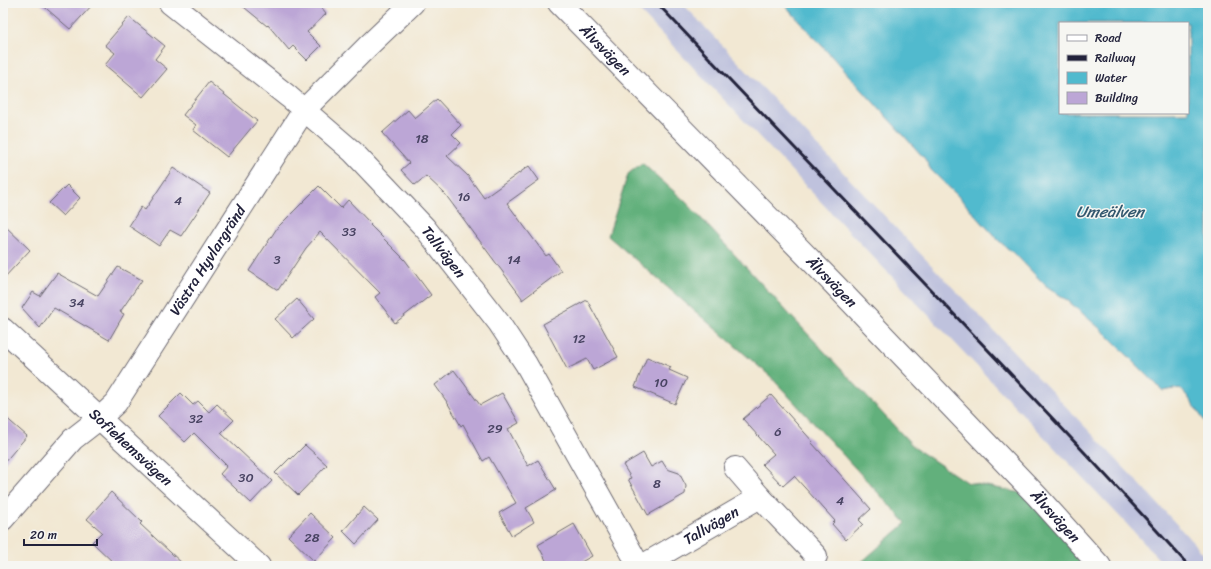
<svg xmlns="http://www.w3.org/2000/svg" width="1211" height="569" viewBox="0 0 1211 569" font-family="Sriracha,sans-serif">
<rect width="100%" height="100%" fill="#f6f6f2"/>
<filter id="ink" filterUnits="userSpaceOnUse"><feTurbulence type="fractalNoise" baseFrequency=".025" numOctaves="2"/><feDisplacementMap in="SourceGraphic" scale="8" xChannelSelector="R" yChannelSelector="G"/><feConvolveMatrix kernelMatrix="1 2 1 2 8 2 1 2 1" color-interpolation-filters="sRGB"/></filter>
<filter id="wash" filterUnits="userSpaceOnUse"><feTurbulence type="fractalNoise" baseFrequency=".012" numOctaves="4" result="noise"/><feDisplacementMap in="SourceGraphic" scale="16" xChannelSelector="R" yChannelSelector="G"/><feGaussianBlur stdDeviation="0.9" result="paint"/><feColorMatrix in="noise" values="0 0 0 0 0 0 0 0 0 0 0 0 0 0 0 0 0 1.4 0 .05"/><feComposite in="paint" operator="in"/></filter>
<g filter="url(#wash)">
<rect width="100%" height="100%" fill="#f2e8d3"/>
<path fill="#bfc2dd" d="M 632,3 L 682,3 L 1149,494 L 1208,559 L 1208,566 L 1165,566 L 1122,519 Z"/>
<path fill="#62b07b" stroke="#42695b" d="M 642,163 L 686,202 L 791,316 L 915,448 L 966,482 L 1037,496 L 1100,566 L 857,566 L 906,523 L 770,376 L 608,236 L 628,174 Z"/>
<path fill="#51bace" stroke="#3a6e84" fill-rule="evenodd" d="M 783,3 L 1208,3 L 1208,426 L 1188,397 L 1180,388 L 1163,391 L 1105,333 L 1067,300 L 1045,285 L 1018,257 L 999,241 L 957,195 L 931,170 L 925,159 ZM 1060,23 L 1188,23 L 1188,113 L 1060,113 Z"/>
<g id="blocks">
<g fill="#bca6d6">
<path d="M 40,3 L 94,3 L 70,29 Z"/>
<path d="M 239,3 L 317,3 L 326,14 L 307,32 L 321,46 L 307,60 L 293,46 L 289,50 L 268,25 L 267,26 Z"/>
<path d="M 129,17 L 165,46 L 155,59 L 167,69 L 143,97 L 105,65 L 115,53 L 105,45 Z"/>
<path d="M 209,82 L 257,121 L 227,157 L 193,130 L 196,125 L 183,115 Z"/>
<path d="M 437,99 L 461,125 L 452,134 L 461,143 L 447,156 L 468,176 L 484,198 L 529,166 L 539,180 L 507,203 L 546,256 L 549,254 L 561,271 L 522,300 L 522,298 L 445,194 L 426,176 L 415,185 L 401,170 L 409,163 L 382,133 L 408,110 L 415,118 Z"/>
<path d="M 173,168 L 210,193 L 181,236 L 170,230 L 159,246 L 129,226 L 141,207 L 145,210 Z"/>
<path d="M 67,185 L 80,198 L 63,216 L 49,203 Z"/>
<path d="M 319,186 L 341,208 L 348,200 L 371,224 L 370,225 L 405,260 L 431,295 L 395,323 L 375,297 L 380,293 L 320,232 L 306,248 L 278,290 L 249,271 L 277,228 Z"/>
<path d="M 3,224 L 30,250 L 3,279 Z"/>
<path d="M 118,267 L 142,280 L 120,312 L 124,314 L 109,340 L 54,308 L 40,328 L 22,308 L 33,292 L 40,296 L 57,273 L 98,296 Z"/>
<path d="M 297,299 L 314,319 L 293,338 L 275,319 Z"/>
<path d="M 587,300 L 618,357 L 593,370 L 587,359 L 567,369 L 543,324 Z"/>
<path d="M 647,357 L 671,367 L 669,370 L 687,378 L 675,404 L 635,387 Z"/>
<path d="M 454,370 L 480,405 L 502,393 L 519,423 L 508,429 L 528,466 L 538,460 L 556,490 L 526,508 L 534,522 L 512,536 L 499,513 L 516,503 L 489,457 L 483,461 L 463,424 L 461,426 L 447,402 L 435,385 Z"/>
<path d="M 181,393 L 193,405 L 198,401 L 209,412 L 217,404 L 234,420 L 221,433 L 272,481 L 251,503 L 220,474 L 227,466 L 194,433 L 185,442 L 158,416 Z"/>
<path d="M 771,395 L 813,442 L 812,443 L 871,509 L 859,520 L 863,524 L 846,540 L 832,524 L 835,521 L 794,476 L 783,486 L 762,464 L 774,454 L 743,419 Z"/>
<path d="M 3,415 L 27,436 L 3,464 Z"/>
<path d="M 305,445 L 327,465 L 298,495 L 275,473 L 290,458 L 291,459 Z"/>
<path d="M 643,453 L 651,467 L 662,461 L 667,469 L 679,473 L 686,486 L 685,494 L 648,515 L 628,479 L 631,478 L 623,465 Z"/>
<path d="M 111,492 L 142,522 L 140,524 L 185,566 L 117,566 L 92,542 L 102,532 L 87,519 Z"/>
<path d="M 364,507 L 378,520 L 356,544 L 343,531 Z"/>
<path d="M 310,513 L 336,538 L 314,561 L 288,536 Z"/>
<path d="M 574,524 L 592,556 L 574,566 L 549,566 L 538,545 Z"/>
</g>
</g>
</g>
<g filter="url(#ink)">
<use href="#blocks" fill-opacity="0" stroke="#6b6770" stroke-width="1"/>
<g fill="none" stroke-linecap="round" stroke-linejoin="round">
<g stroke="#6b6770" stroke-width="24">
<g id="minor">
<path id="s1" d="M 170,3 L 289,97 L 353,152 L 425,228 L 499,323 L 526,364 L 639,566"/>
<path id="s2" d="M 3,329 L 259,566"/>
<path d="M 735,468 L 760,497 L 816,556"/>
<path id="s3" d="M 3,519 L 73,439 L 100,418 L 116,403 L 304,110 L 367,47 L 413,3"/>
<path id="s4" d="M 642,566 L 760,497"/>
</g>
</g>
<g stroke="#6b6770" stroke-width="24">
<g id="secondary">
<path id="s5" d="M 559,3 L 834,284 L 1037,496 L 1100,566"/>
</g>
</g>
<use href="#minor" stroke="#fff" stroke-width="22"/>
<use href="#secondary" stroke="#fff" stroke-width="22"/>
<path stroke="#22223b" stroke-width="3" d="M 657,3 C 834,191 1016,375 1189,566"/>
</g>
</g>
<g text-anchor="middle" stroke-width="3" stroke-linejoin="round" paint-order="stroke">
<g font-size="13" fill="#484362">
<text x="422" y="143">18</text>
<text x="464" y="201">16</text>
<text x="178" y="205">4</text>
<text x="349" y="236">33</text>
<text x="277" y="264">3</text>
<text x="514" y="264">14</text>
<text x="77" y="307">34</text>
<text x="579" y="343">12</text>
<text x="661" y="387">10</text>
<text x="196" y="423">32</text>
<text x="495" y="433">29</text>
<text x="778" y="436">6</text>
<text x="246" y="482">30</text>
<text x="657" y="488">8</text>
<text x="840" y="505">4</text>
<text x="312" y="542">28</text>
</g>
<g font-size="15" fill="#22223b" stroke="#f6f6f2">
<text dy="5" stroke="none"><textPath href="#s5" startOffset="66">Älvsvägen</textPath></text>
<text dy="5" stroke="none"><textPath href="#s1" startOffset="371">Tallvägen</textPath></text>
<text dy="5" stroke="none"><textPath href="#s3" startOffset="332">Västra Hyvlargränd</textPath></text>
<text dy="5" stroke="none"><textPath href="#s5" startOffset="390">Älvsvägen</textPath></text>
<text dy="5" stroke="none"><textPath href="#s2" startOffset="174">Sofiehemsvägen</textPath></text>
<text dy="5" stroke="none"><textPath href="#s5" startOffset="714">Älvsvägen</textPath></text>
<text dy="5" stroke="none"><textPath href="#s4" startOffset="80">Tallvägen</textPath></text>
</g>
<g font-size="16" font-style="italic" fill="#32576e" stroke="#f6f6f2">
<text x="1110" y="217">Umeälven</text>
</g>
</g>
<rect width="1211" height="569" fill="none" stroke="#f6f6f2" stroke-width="16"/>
<rect x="1059" y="22" width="130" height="92" fill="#f6f6f2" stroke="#a1a1a9"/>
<rect x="1067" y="35" width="20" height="6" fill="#ffffff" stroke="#a1a1a9"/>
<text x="1095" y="42" font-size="12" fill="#22223b">Road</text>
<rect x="1067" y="55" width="20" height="6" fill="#22223b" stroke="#a1a1a9"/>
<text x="1095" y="62" font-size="12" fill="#22223b">Railway</text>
<rect x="1067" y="72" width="20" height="12" fill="#51bace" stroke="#a1a1a9"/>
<text x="1095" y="82" font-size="12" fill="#22223b">Water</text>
<rect x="1067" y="92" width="20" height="12" fill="#bca6d6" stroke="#a1a1a9"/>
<text x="1095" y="102" font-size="12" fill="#22223b">Building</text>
<path d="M24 539v6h73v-6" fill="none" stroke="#22223b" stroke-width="2"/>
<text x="30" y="539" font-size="12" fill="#22223b" stroke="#f6f6f2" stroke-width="3" paint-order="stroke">20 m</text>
</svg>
